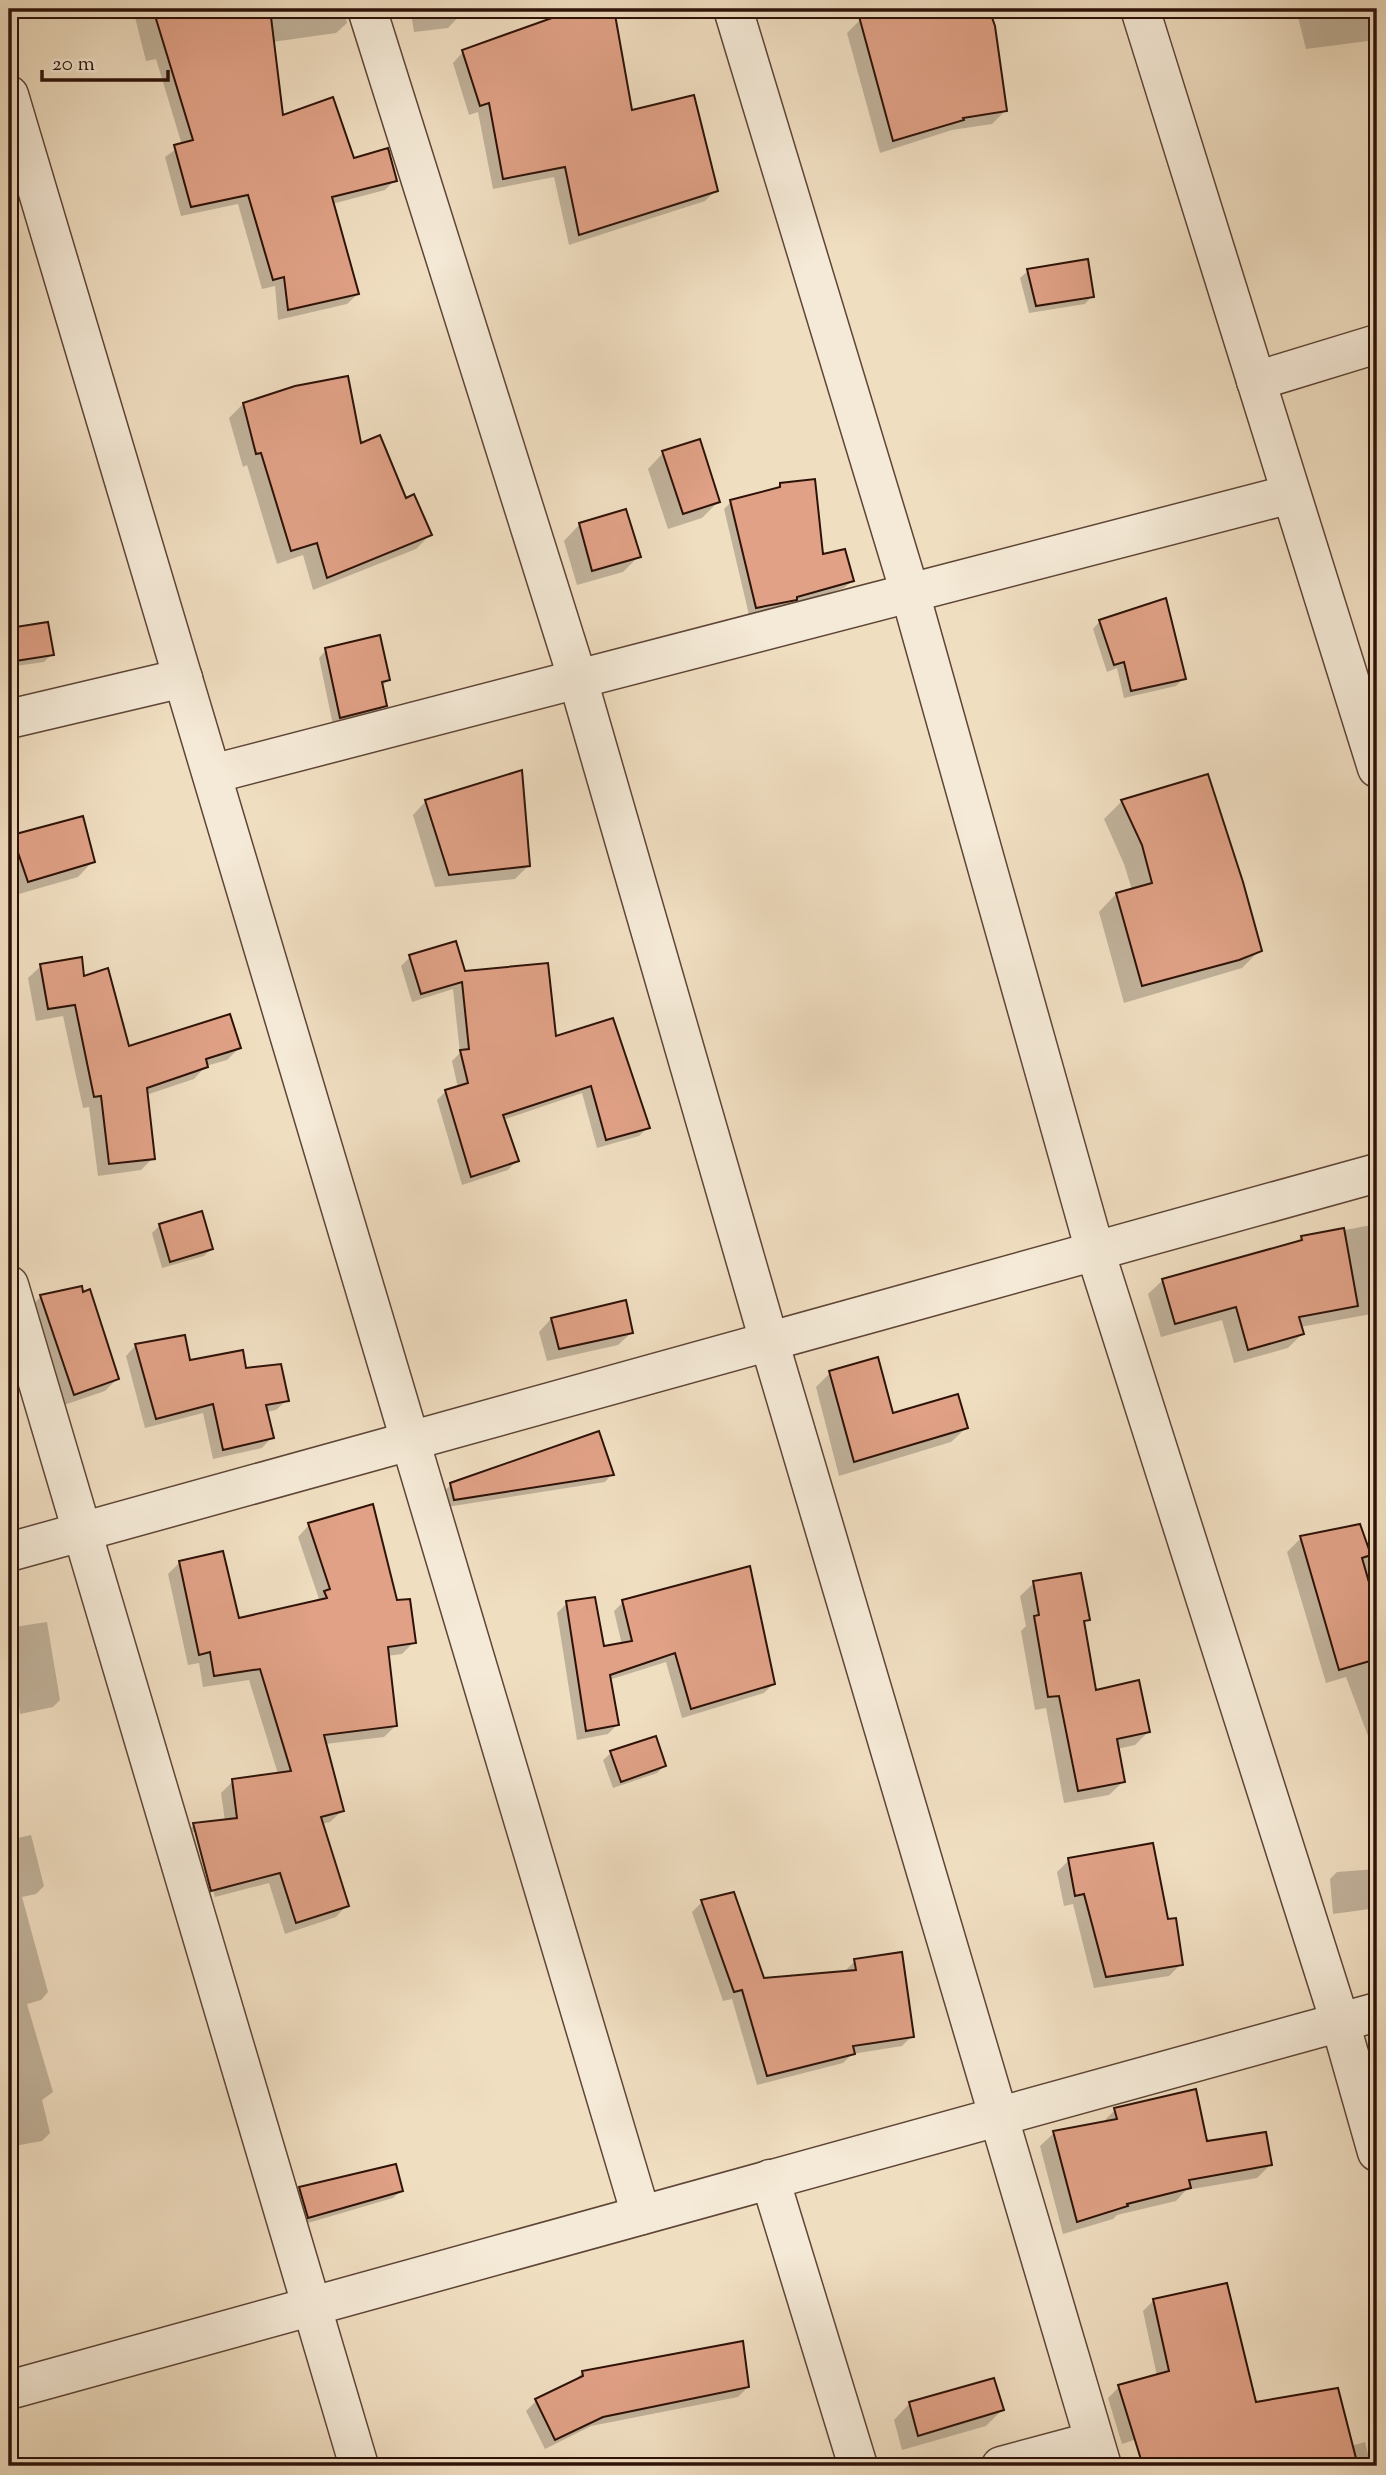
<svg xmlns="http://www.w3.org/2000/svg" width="1386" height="2475" viewBox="0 0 1386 2475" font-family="'Sorts Mill Goudy',serif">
<rect width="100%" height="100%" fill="#f0dec1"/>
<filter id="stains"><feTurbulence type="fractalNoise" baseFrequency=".00286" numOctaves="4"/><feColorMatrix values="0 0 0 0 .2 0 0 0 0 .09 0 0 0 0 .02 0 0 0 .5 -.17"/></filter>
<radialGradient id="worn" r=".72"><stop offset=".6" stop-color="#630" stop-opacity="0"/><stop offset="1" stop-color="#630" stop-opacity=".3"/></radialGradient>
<g fill="#0003">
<path d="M 133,9 L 344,9 L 347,23 L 336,33 L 272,42 L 281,118 L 353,160 L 395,180 L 385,190 L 332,204 L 358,294 L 347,304 L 278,320 L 275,286 L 262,289 L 238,204 L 181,216 L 165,157 L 182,145 L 156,59 L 146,61 Z"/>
<path d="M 398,9 L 463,9 L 463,12 L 448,28 L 414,32 L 411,13 L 398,14 Z"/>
<path d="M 561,9 L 612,9 L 631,112 L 716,190 L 705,201 L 569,245 L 554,177 L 493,189 L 478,112 L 469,115 L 453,63 L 463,52 L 555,19 Z"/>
<path d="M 906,9 L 988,9 L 994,26 L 1005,111 L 992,124 L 952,130 L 880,153 L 847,33 L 861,19 Z"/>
<path d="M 1296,9 L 1377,9 L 1377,32 L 1368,41 L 1306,49 Z"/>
<path d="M 1028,271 L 1092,296 L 1085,304 L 1029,313 L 1020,278 Z"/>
<path d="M 243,404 L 360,446 L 430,535 L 416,549 L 313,590 L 303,555 L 277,564 L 247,465 L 243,467 L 229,418 Z"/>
<path d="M 663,453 L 718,502 L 702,518 L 668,529 L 648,469 Z"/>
<path d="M 781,485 L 822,557 L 852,581 L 844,588 L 788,607 L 749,615 L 724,509 L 731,502 L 775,491 Z"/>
<path d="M 625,511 L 639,556 L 623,572 L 577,585 L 564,541 L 579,525 Z"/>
<path d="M 1100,621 L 1184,678 L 1176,686 L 1124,698 L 1117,668 L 1107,672 L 1093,629 Z"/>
<path d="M 47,624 L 52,654 L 44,662 L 9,667 L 9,630 Z"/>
<path d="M 326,650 L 388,680 L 381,687 L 385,705 L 377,713 L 333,725 L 319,658 Z"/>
<path d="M 426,801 L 528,866 L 515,879 L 435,887 L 413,815 Z"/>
<path d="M 1122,801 L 1260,950 L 1242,968 L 1124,1003 L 1099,912 L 1116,894 L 1132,890 L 1124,864 L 1104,819 Z"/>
<path d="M 13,837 L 93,861 L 78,877 L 12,896 L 9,886 L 9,841 Z"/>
<path d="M 410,957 L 464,973 L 555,1038 L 648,1127 L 639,1136 L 597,1148 L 582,1093 L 503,1120 L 517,1160 L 508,1170 L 462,1185 L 437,1100 L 446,1091 L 458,1088 L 452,1061 L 460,1053 L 453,989 L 412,1002 L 401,966 Z"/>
<path d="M 41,966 L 83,978 L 128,1048 L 239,1048 L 227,1060 L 206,1066 L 194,1079 L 146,1095 L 153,1158 L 141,1170 L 98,1176 L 89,1107 L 83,1108 L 63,1016 L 36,1021 L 28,978 Z"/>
<path d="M 1377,1224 L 1377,1313 L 1300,1327 L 1302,1334 L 1288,1348 L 1234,1363 L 1222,1320 L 1161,1337 L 1148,1294 L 1163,1280 L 1297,1243 L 1302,1238 Z"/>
<path d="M 160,1225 L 211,1249 L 204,1256 L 162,1268 L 152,1233 Z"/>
<path d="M 41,1296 L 117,1379 L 105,1391 L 61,1406 L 29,1309 Z"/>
<path d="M 551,1319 L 631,1333 L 618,1345 L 547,1361 L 539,1332 Z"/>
<path d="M 136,1345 L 188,1362 L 245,1370 L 287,1400 L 276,1410 L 266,1412 L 272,1437 L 262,1448 L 213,1459 L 203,1413 L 145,1428 L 126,1356 Z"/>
<path d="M 830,1373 L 892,1415 L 966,1428 L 951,1442 L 839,1476 L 816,1387 Z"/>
<path d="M 612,1474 L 605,1482 L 447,1507 L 443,1492 L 451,1485 Z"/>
<path d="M 309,1525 L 396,1602 L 414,1642 L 402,1654 L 387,1656 L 396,1725 L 384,1737 L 325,1744 L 342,1811 L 330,1822 L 322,1824 L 347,1905 L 336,1917 L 285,1934 L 269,1883 L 215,1897 L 197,1832 L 193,1832 L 212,1898 L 200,1901 L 182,1836 L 194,1825 L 225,1821 L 221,1793 L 233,1781 L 278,1774 L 249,1680 L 203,1687 L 199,1663 L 188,1665 L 168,1574 L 180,1562 L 238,1620 L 316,1602 L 319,1599 L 298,1537 Z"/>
<path d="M 1359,1526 L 1372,1565 L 1377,1563 L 1377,1760 L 1346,1677 L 1326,1683 L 1287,1552 L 1301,1538 Z"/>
<path d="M 1034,1583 L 1088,1619 L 1083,1624 L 1094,1692 L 1149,1731 L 1135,1745 L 1117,1749 L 1123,1782 L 1109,1795 L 1064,1803 L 1046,1708 L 1035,1710 L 1021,1631 L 1026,1626 L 1020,1596 Z"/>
<path d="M 623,1602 L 774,1683 L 764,1693 L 682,1718 L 666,1662 L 609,1680 L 617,1725 L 608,1734 L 577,1740 L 557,1613 L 567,1603 L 603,1648 L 622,1645 L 614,1611 Z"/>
<path d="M 47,1622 L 60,1700 L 53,1707 L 20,1714 L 9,1633 L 14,1627 Z"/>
<path d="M 611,1753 L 664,1766 L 657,1773 L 613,1788 L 603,1760 Z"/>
<path d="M 31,1835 L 44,1886 L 36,1894 L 22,1897 L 48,1992 L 41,2000 L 27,2004 L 53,2092 L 42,2100 L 50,2133 L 42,2141 L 9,2147 L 9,1840 Z"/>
<path d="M 1069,1860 L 1166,1921 L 1181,1964 L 1169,1976 L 1094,1988 L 1073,1904 L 1064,1906 L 1057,1872 Z"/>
<path d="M 1377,1869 L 1377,1908 L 1333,1914 L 1330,1879 L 1337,1872 Z"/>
<path d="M 702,1902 L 763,1979 L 845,1971 L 855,1961 L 912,2036 L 902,2046 L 852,2054 L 843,2063 L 757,2085 L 732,1999 L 723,2001 L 692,1912 Z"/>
<path d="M 1115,2110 L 1206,2143 L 1270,2165 L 1257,2178 L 1186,2190 L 1176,2201 L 1117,2215 L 1113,2219 L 1063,2234 L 1040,2146 L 1054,2133 L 1101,2124 Z"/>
<path d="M 300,2189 L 401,2191 L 393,2198 L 301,2225 L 292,2196 Z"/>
<path d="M 1154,2300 L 1254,2404 L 1351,2446 L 1365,2442 L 1371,2466 L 1150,2466 L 1140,2438 L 1122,2444 L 1108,2398 L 1119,2387 L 1157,2376 L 1143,2311 Z"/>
<path d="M 583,2372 L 748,2387 L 738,2397 L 591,2426 L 545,2449 L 526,2411 L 536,2401 L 572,2383 Z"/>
<path d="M 993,2380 L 1002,2410 L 986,2426 L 902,2450 L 894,2420 L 909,2404 Z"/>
</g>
<g fill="#e0a186" stroke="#2e1208" stroke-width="2">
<path d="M 153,9 L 270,9 L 283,115 L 333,97 L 354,158 L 388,148 L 397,181 L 332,197 L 359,294 L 288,310 L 284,277 L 273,280 L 248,195 L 191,207 L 174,145 L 193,140 Z"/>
<path d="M 577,9 L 614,9 L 632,110 L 694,95 L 718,191 L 579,235 L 565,167 L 503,179 L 489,103 L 480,106 L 462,50 Z"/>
<path d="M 857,9 L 989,9 L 995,26 L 1007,111 L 963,118 L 964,120 L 893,141 Z"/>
<path d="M 1088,259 L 1094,297 L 1036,306 L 1027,269 Z"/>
<path d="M 348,376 L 361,443 L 380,435 L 406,498 L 414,494 L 432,535 L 327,578 L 317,543 L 291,551 L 261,453 L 256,454 L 243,403 L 295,386 Z"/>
<path d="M 700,439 L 720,502 L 683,514 L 662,451 Z"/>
<path d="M 815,479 L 823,554 L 845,549 L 854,581 L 797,597 L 797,600 L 756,608 L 730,500 L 780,487 L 780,483 Z"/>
<path d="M 626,509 L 641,557 L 592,571 L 579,523 Z"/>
<path d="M 1166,598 L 1186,679 L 1131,691 L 1124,662 L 1114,665 L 1099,620 Z"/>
<path d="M 48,622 L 54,655 L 9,662 L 9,628 Z"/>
<path d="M 380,635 L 390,680 L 382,682 L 387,706 L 340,718 L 325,648 Z"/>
<path d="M 522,770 L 530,866 L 449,875 L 425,800 Z"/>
<path d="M 1208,774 L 1243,882 L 1262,951 L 1239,960 L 1142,986 L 1116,893 L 1152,883 L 1142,845 L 1121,800 Z"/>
<path d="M 83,816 L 95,862 L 28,882 L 12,835 Z"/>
<path d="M 456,941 L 465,971 L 548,963 L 556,1036 L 613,1018 L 650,1128 L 606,1140 L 591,1086 L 503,1115 L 519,1161 L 471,1177 L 445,1090 L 468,1083 L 460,1050 L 469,1049 L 462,982 L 421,994 L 409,955 Z"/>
<path d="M 82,957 L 84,976 L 108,968 L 129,1046 L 230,1014 L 241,1048 L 206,1059 L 208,1067 L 147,1088 L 155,1159 L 109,1164 L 101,1096 L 94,1097 L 75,1005 L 48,1009 L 40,964 Z"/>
<path d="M 202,1211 L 213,1249 L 170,1262 L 159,1224 Z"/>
<path d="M 1344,1228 L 1358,1306 L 1299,1317 L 1304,1334 L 1248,1350 L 1236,1307 L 1175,1324 L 1162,1279 L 1302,1240 L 1301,1236 Z"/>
<path d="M 82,1286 L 83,1292 L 90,1289 L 119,1379 L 74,1395 L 40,1295 Z"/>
<path d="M 626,1300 L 633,1333 L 559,1349 L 551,1318 Z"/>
<path d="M 185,1335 L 190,1360 L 243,1350 L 246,1368 L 281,1364 L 289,1401 L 266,1405 L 274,1438 L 223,1450 L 213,1404 L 156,1419 L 135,1344 Z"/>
<path d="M 878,1357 L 893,1413 L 958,1394 L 968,1428 L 854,1462 L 829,1371 Z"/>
<path d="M 599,1431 L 614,1475 L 454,1500 L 450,1483 Z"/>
<path d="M 373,1504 L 397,1600 L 410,1599 L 416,1643 L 388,1647 L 397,1726 L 324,1735 L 344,1811 L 321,1817 L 349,1906 L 296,1923 L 280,1873 L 211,1891 L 193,1823 L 237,1818 L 232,1779 L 291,1771 L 260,1669 L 214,1676 L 210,1652 L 199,1655 L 179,1561 L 223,1551 L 239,1618 L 327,1598 L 324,1591 L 330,1589 L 308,1523 Z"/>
<path d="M 1360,1524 L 1371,1555 L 1362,1558 L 1377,1610 L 1377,1659 L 1339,1670 L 1300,1536 Z"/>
<path d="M 750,1566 L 775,1684 L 691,1709 L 675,1653 L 610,1675 L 619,1725 L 586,1731 L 566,1601 L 595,1597 L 604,1646 L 632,1641 L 622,1600 Z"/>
<path d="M 1081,1573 L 1090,1620 L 1084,1621 L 1096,1690 L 1139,1680 L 1150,1732 L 1117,1739 L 1125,1782 L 1078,1791 L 1059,1696 L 1048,1697 L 1034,1616 L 1039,1615 L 1033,1581 Z"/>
<path d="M 656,1736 L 666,1766 L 621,1782 L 610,1751 Z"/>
<path d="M 1153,1843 L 1168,1919 L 1176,1918 L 1183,1965 L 1106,1977 L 1084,1894 L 1075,1896 L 1068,1858 Z"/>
<path d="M 734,1892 L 764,1978 L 856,1970 L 854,1959 L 902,1952 L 914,2037 L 853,2046 L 855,2054 L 767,2076 L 742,1990 L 734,1992 L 701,1900 Z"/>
<path d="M 1196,2089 L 1207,2141 L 1266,2132 L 1272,2165 L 1189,2180 L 1191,2188 L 1127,2204 L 1128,2206 L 1077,2222 L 1053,2131 L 1117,2119 L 1114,2108 Z"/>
<path d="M 396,2164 L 403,2191 L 308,2218 L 299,2187 Z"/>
<path d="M 1227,2283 L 1256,2402 L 1338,2388 L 1358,2466 L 1143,2466 L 1118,2385 L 1169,2371 L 1153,2299 Z"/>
<path d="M 743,2341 L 749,2387 L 603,2417 L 555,2440 L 535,2399 L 583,2376 L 582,2371 Z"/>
<path d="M 994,2378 L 1004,2410 L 918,2436 L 909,2402 Z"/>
</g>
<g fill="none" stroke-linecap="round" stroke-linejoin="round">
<g stroke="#5e4536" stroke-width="41">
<g id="minor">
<path d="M 367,9 L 578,680 L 769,1341 L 1102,2466"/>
<path d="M 733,9 L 910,593 L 1095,1251 L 1340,2022 L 1377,2152"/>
<path d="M 1140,9 L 1377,768"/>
<path d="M 9,95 L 641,2215"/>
<path d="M 1256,381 L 1377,344"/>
<path d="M 9,719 L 183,678"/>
<path d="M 212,774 L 1291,494"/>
<path d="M 9,1285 L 359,2466"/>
<path d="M 9,1552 L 1377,1173"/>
<path d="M 770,2179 L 858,2466"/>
<path d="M 9,2390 L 1377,2012"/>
<path d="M 1001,2466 L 1094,2441"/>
</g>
</g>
<use href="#minor" stroke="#f5ead7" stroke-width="38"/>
</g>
<rect width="1386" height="2475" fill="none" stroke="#f0dec1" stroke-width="35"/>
<rect x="10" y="10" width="1365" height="2454" fill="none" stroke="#2e1208" stroke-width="3.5"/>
<rect x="18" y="18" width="1351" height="2440" fill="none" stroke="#2e1208" stroke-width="2"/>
<path d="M42 70v10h126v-10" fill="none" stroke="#2e1208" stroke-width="3.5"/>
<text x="52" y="70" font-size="21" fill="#2e1208" stroke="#f5ead7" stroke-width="5" paint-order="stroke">20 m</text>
<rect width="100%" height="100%" filter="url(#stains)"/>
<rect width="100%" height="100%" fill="url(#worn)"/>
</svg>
